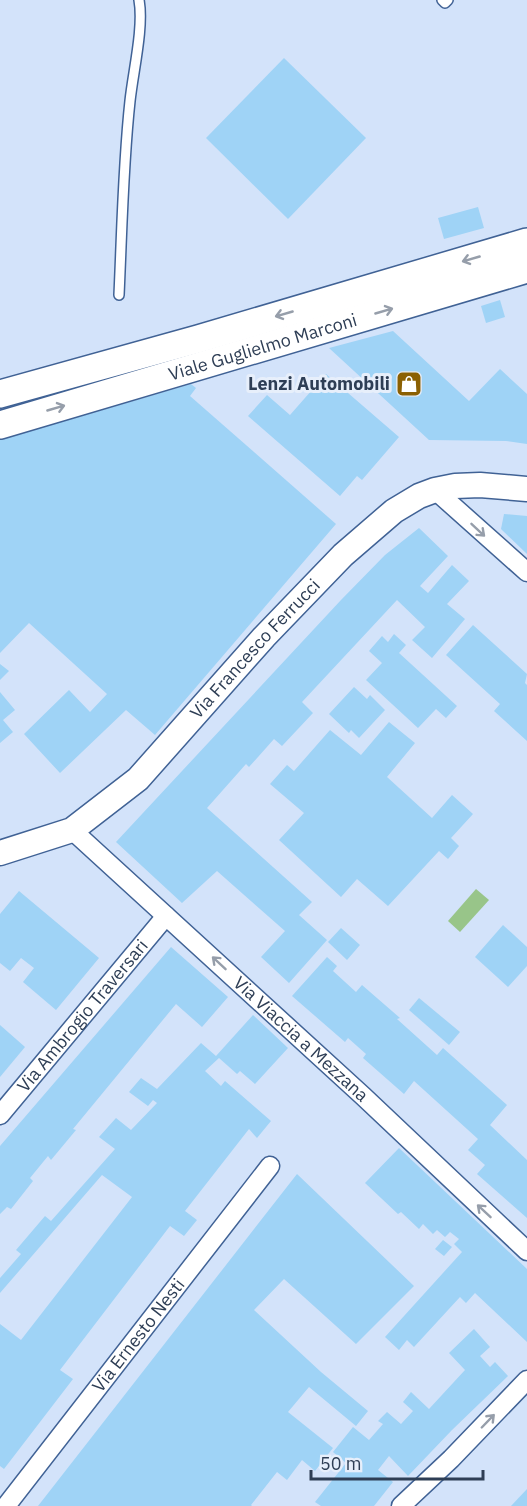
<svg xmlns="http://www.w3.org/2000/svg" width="527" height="1506" viewBox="0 0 527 1506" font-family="'IBM Plex Sans',sans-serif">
<rect width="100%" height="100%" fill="#d3e3fa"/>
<path fill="#98c589" d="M 476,889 L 489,900 L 460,932 L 448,921 Z"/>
<g fill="#9fd3f6">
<path d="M 284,58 L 366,138 L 288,219 L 206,138 Z"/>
<path d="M 478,207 L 484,228 L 444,239 L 438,218 Z"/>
<path d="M 500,300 L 505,317 L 486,323 L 481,306 Z"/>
<path d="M 393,331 L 469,401 L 500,369 L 527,394 L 527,444 L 506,441 L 429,440 L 329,348 Z"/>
<path d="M 326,374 L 399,437 L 362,480 L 357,476 L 340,496 L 248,416 L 267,395 L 290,415 Z"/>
<path d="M 191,384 L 196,388 L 190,396 L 336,524 L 155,735 L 126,710 L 60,773 L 24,734 L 69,690 L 90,712 L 107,694 L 29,623 L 0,653 L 0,440 Z"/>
<path d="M 504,514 L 527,516 L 527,554 L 501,529 Z"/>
<path d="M 419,528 L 448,556 L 420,586 L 428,593 L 452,565 L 469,581 L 447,604 L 465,619 L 432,658 L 412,640 L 425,627 L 397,600 L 302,702 L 313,713 L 282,746 L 274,739 L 249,767 L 246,764 L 207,808 L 312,902 L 299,915 L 327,940 L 289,983 L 261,957 L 285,931 L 217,871 L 182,903 L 116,842 L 341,600 L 385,555 Z"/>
<path d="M 473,625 L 527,674 L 525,683 L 527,685 L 527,741 L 494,711 L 500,704 L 446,655 Z"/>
<path d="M 394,634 L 406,645 L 399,653 L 457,706 L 446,718 L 436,709 L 418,728 L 366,680 L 382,663 L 369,651 L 382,636 L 388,642 Z"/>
<path d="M 0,664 L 9,671 L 0,680 Z"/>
<path d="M 354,687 L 367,699 L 370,695 L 385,710 L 359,738 L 351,730 L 349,733 L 329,714 Z"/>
<path d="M 0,692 L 15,710 L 3,720 L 13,732 L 0,743 Z"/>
<path d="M 389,722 L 415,743 L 387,777 L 432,818 L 452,795 L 473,814 L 451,838 L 459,846 L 448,859 L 439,851 L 388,906 L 357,879 L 341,897 L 279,840 L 304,813 L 270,784 L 287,765 L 294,771 L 330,730 L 361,755 Z"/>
<path d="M 19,891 L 99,958 L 56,1010 L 23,982 L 34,968 L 21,958 L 10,971 L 0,963 L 0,914 Z"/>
<path d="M 503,925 L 527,947 L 527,966 L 508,987 L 475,957 Z"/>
<path d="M 341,928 L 360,945 L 347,960 L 328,942 Z"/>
<path d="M 171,947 L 228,997 L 202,1027 L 176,1004 L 73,1129 L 76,1130 L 51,1160 L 48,1156 L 30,1178 L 33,1181 L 11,1209 L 7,1207 L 0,1214 L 0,1146 Z"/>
<path d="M 327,957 L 337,966 L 333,971 L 356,992 L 362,985 L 400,1018 L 397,1019 L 437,1055 L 443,1048 L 507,1105 L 490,1125 L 527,1160 L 527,1218 L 477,1174 L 485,1165 L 468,1150 L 478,1139 L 414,1081 L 404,1094 L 363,1058 L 366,1054 L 348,1038 L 345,1042 L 292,996 Z"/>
<path d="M 419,998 L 460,1032 L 449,1045 L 409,1010 Z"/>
<path d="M 253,1015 L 288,1048 L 255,1084 L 240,1071 L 237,1074 L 219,1058 L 205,1071 L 221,1086 L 225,1081 L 271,1121 L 257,1138 L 249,1129 L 185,1211 L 197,1220 L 184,1236 L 170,1226 L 60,1370 L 73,1379 L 4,1469 L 0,1466 L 0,1324 L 21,1340 L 132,1197 L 102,1175 L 0,1293 L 0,1278 L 21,1254 L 16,1250 L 45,1216 L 51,1221 L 115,1149 L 99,1137 L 116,1118 L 131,1130 L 157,1103 L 153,1100 L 148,1106 L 129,1092 L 141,1078 L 157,1089 L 201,1043 L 216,1056 Z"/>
<path d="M 0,1025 L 25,1047 L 0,1077 Z"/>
<path d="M 399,1148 L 527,1269 L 527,1342 L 475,1293 L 466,1303 L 460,1297 L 414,1347 L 407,1340 L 399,1350 L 385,1337 L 462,1252 L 454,1244 L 459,1239 L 450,1232 L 445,1237 L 437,1230 L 433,1234 L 423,1224 L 419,1229 L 401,1212 L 398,1214 L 365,1183 Z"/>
<path d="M 297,1174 L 414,1286 L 356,1344 L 284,1279 L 254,1310 L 321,1372 L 368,1411 L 356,1426 L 309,1387 L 288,1412 L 333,1448 L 315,1471 L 302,1460 L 287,1480 L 277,1472 L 251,1505 L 252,1506 L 38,1506 Z"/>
<path d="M 443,1240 L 452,1247 L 444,1256 L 435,1249 Z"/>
<path d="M 474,1329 L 490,1347 L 480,1356 L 490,1367 L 495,1362 L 508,1376 L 452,1430 L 408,1476 L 389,1456 L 378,1470 L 393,1482 L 374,1506 L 321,1506 L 315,1502 L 346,1463 L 333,1452 L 353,1427 L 369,1440 L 383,1424 L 378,1421 L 387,1412 L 401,1424 L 413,1411 L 403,1402 L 411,1392 L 429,1409 L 465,1370 L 449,1353 Z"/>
<path d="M 527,1489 L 527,1506 L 511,1506 Z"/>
</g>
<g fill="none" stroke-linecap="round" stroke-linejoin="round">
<g stroke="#406295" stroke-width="12">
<g id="service">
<path d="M 442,0 L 445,3 L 448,0"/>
<path d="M 119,295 C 122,230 123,165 130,101 C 133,72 144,27 139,0"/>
</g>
</g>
<g stroke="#406295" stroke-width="21">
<g id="minor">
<path d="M 435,490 L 527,572"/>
<path id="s1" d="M 72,830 L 363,1096 L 527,1251"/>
<path id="s2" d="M 0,1115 L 166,916"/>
<path id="s3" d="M 6,1506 L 270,1166"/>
<path d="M 401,1506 L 451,1459 L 527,1380"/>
</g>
</g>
<g stroke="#406295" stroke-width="27">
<g id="tertiary">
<path id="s4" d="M 0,853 L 72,830 L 138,779 L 264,637 L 343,555 L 394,511 L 419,496 L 435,490 L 455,486 L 480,485 L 527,489"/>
</g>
</g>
<g stroke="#406295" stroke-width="30">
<g id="secondary">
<path d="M 0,394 L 198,339 L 527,242"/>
<path id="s5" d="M 0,425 L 527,269"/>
</g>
</g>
<use href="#service" stroke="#fff" stroke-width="9"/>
<use href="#minor" stroke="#fff" stroke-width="18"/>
<use href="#tertiary" stroke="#fff" stroke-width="24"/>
<use href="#secondary" stroke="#fff" stroke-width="27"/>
</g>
<defs><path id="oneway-shaft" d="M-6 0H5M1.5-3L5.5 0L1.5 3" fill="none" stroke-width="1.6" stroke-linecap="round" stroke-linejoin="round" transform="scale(1.5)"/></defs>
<g stroke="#969eaa">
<use href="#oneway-shaft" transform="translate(471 259) rotate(164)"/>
<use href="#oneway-shaft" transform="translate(384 311) rotate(-16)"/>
<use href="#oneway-shaft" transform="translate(284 314) rotate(164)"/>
<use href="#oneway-shaft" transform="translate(56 408) rotate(-16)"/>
<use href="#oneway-shaft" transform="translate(478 530) rotate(43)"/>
<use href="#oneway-shaft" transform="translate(219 963) rotate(-137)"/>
<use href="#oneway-shaft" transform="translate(484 1211) rotate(-137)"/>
<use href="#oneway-shaft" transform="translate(488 1421) rotate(-46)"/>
</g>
<defs>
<g id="shop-square" transform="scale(1.35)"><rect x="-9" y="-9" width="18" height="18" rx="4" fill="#8b6002" stroke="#e7effb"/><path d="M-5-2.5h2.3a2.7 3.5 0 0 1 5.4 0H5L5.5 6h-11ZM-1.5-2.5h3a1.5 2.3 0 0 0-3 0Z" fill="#fff"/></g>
</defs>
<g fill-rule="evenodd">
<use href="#shop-square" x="409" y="384"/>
</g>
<g text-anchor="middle" stroke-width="6" stroke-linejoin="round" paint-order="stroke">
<g font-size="18" fill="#2e3e55" stroke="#e7effb">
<text dy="6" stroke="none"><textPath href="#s5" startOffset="274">Viale Guglielmo Marconi</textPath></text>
<text dy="6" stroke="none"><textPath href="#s4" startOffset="334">Via Francesco Ferrucci</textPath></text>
<text dy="6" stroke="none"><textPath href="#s2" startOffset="129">Via Ambrogio Traversari</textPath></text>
<text dy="6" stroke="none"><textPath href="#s1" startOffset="310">Via Viaccia a Mezzana</textPath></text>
<text dy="6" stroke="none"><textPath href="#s3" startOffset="216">Via Ernesto Nesti</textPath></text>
</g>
<g font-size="18" font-weight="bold" fill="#2e3e55" stroke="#e7effb" text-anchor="end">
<text x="390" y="390">Lenzi Automobili</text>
</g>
</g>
<path d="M311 1470v9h172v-9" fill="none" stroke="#2e3e55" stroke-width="3"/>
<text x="320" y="1470" font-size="18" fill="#2e3e55" stroke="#e7effb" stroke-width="4.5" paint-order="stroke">50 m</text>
</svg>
